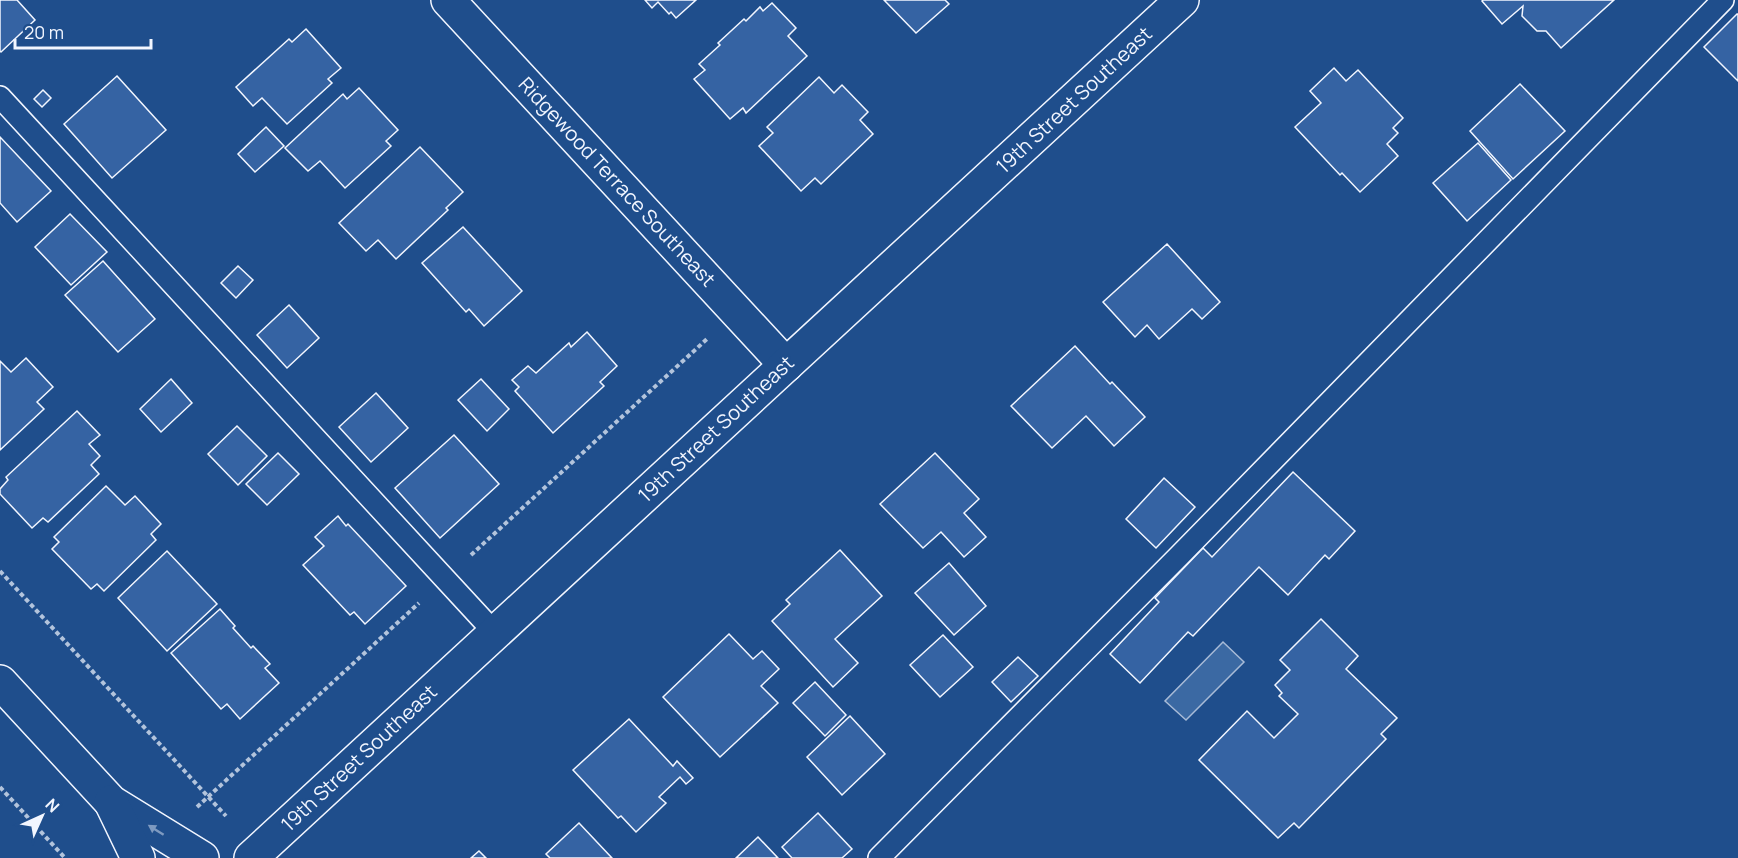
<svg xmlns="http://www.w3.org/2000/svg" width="1738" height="858" viewBox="0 0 1738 858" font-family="Manrope,sans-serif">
<rect width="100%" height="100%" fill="#1f4e8c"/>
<path fill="#3b69a3" stroke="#a8bbd7" stroke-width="1.5" d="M 1223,642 L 1244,662 L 1186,720 L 1165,701 Z"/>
<g fill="#3563a3" stroke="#f2f6ff" stroke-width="1.5">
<path d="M 0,0 L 17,0 L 35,20 L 1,52 L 0,51 Z"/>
<path d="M 645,0 L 696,0 L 676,18 L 671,12 L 669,14 L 658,2 L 652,8 Z"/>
<path d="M 884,0 L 945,0 L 949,4 L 916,33 Z"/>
<path d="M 1483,0 L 1614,0 L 1561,48 L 1546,31 L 1537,31 L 1522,16 L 1523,6 L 1502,24 L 1482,1 Z"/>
<path d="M 772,3 L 796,28 L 788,36 L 807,56 L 746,113 L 743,108 L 730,119 L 694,79 L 705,70 L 699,64 L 720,45 L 718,43 L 744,19 L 746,21 L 760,7 L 763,11 Z"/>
<path d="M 1737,14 L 1738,14 L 1738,81 L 1704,47 Z"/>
<path d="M 306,29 L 341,68 L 328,79 L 332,83 L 287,124 L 262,98 L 253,106 L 236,87 L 289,39 L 292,42 Z"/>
<path d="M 1334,68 L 1346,81 L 1358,70 L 1403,118 L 1393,128 L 1398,133 L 1387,144 L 1398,156 L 1360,192 L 1342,173 L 1340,175 L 1295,127 L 1321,103 L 1310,91 Z"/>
<path d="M 117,76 L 166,130 L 112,178 L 64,124 Z"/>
<path d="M 819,77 L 834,93 L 842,85 L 868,112 L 860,120 L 873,134 L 821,184 L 815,178 L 801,191 L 759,146 L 773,133 L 767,127 Z"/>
<path d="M 1520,84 L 1565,131 L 1513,179 L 1470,131 Z"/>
<path d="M 359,88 L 398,130 L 386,141 L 391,146 L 345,188 L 320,161 L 308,171 L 285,148 L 343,94 L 347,99 Z"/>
<path d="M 43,90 L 51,98 L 42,107 L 34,99 Z"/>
<path d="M 266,127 L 284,146 L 255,172 L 238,154 Z"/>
<path d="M 0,137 L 51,191 L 17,222 L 0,203 Z"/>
<path d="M 1478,143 L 1511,180 L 1467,221 L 1433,183 Z"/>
<path d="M 420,147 L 463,192 L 446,208 L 448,210 L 396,259 L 378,240 L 366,251 L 339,223 Z"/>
<path d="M 70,214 L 107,252 L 71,285 L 35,247 Z"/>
<path d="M 463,227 L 522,291 L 484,326 L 469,309 L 466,312 L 422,263 Z"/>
<path d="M 1167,244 L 1220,302 L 1202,319 L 1192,309 L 1159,339 L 1147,325 L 1135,337 L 1103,302 Z"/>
<path d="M 103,261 L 155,319 L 118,352 L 65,295 Z"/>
<path d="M 238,266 L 253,280 L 236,298 L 221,283 Z"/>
<path d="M 289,305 L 319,338 L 287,368 L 257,335 Z"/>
<path d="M 587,332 L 617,366 L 600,382 L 604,386 L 553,433 L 515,391 L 519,387 L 512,380 L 528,366 L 536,373 L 569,343 L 571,347 Z"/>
<path d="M 1075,346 L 1110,384 L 1112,382 L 1145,417 L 1114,446 L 1086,416 L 1052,448 L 1011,406 Z"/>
<path d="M 26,358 L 53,387 L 37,402 L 44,409 L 0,450 L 0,361 L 11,372 Z"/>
<path d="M 171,379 L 192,403 L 161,432 L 140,409 Z"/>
<path d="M 481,379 L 509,409 L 487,431 L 458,400 Z"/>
<path d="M 376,393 L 408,428 L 371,462 L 339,427 Z"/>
<path d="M 77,411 L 100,435 L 89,444 L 100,456 L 91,465 L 99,474 L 48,522 L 43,518 L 32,528 L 0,494 L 0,489 L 8,480 L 6,477 Z"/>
<path d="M 237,426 L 267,456 L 238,485 L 208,454 Z"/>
<path d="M 454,435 L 499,484 L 440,538 L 395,488 Z"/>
<path d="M 278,453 L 299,474 L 267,505 L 246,484 Z"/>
<path d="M 935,453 L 979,499 L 964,513 L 986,537 L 964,557 L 941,532 L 923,548 L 880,504 Z"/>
<path d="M 1293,472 L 1355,531 L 1329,559 L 1325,555 L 1288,595 L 1259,567 L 1193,636 L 1188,632 L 1140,683 L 1110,654 L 1159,602 L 1155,598 L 1203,548 L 1212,557 Z"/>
<path d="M 1164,478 L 1195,507 L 1156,548 L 1126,519 Z"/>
<path d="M 106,486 L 125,505 L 135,496 L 161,524 L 151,534 L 156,540 L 104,591 L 97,584 L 91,589 L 52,549 L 59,542 L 54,537 Z"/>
<path d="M 338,516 L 346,526 L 348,524 L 406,586 L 365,624 L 354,612 L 350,615 L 303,565 L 324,546 L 315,537 Z"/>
<path d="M 840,550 L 882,596 L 835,639 L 858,663 L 833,687 L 772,621 L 790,604 L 786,600 Z"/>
<path d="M 167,551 L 217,604 L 167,651 L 118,598 Z"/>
<path d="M 949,563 L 986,606 L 954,635 L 915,593 Z"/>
<path d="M 220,609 L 235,626 L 233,628 L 251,648 L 253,646 L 270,664 L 265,668 L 279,683 L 240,719 L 227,704 L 221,709 L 171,653 Z"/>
<path d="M 1321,619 L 1358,656 L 1346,669 L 1397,718 L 1381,734 L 1386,739 L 1299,828 L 1294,823 L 1278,838 L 1199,760 L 1247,711 L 1274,738 L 1298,714 L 1279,696 L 1282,693 L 1275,685 L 1290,670 L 1280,660 Z"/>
<path d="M 729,634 L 753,659 L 762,651 L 779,669 L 761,686 L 778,703 L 720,757 L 663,697 Z"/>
<path d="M 943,635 L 973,667 L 940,697 L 910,665 Z"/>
<path d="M 1018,657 L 1038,676 L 1011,702 L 992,682 Z"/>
<path d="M 815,682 L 846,715 L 825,736 L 793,703 Z"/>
<path d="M 850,716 L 885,754 L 842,795 L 807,757 Z"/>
<path d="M 629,719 L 673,766 L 677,761 L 693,778 L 686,784 L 680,777 L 659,797 L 666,803 L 636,832 L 621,816 L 618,818 L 573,770 Z"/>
<path d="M 818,813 L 852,849 L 842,858 L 792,858 L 782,847 Z"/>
<path d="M 579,823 L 612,858 L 550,858 L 546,854 Z"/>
<path d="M 758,837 L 778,858 L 736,858 Z"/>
<path d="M 479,851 L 486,858 L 471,858 Z"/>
</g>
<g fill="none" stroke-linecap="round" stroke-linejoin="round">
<g stroke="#f2f6ff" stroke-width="24">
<g id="service">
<path d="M 0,97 L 495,633"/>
<path d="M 879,858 L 1179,556 L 1723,0"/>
</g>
</g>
<g stroke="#f2f6ff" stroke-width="36">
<path id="minor" d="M 448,0 L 786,365"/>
</g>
<g stroke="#f2f6ff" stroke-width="36">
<g id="tertiary">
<path d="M 0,682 L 111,802 L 202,858"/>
<path d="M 111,802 L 138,858"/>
</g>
</g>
<g stroke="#f2f6ff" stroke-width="36">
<path id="secondary" d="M 251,858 L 1182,0"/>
</g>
<g stroke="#b3c4dc" stroke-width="4" stroke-dasharray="4.5 3" stroke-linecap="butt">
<path d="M 471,555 L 707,339"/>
<path d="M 0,571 L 226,816"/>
<path d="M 0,787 L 65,858"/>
<path d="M 197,807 L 419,603"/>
</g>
<use href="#service" stroke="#1f4e8c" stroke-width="21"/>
<use href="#minor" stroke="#1f4e8c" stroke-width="33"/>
<use href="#tertiary" stroke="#1f4e8c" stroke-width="33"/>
<use href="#secondary" stroke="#1f4e8c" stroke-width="33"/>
</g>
<defs><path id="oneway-solid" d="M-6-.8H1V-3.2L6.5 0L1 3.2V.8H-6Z" transform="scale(1.5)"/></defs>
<use fill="#7e9ac0" href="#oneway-solid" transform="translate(156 830) rotate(-148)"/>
<g text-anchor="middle" stroke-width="4.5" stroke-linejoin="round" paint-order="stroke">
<g font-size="20" fill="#f2f6ff" stroke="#1f4e8c">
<text transform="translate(1074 100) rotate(-43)" y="7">19th Street Southeast</text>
<text transform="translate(617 182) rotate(47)" y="7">Ridgewood Terrace Southeast</text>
<text transform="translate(716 429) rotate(-43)" y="7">19th Street Southeast</text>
<text transform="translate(359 758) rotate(-43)" y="7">19th Street Southeast</text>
</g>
</g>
<g transform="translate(42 816) rotate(45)" stroke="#1f4e8c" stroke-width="4.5" paint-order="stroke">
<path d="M0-4.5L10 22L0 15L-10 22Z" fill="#f2f6ff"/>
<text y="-9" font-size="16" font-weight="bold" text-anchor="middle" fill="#f2f6ff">N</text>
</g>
<path d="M15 39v9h136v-9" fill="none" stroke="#f2f6ff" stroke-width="3"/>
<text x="24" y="39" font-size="18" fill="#f2f6ff" stroke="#1f4e8c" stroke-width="4.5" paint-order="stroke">20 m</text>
</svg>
